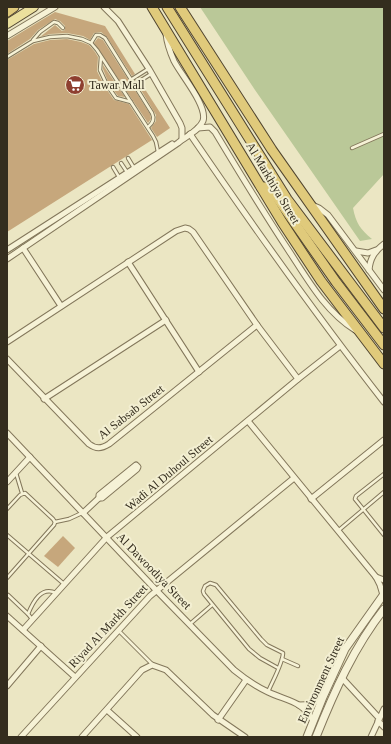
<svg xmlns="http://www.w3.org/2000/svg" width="391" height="744" viewBox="0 0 391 744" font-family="'Times New Roman',serif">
<rect width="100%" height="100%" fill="#ebe6c3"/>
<path fill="#bac898" d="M 200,7 L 384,7 L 384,174 L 353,208 C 356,223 360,229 372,239 L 360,241 L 255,90 Z"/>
<g fill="#c6a77c">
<path d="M 55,12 L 105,26 L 135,74 L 132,76 L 107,37 L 101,32 L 94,33 L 90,40 L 83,36 L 67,33 L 50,34 L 40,37 L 55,25 L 62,31 L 65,30 L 65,26 L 60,21 L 55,19 L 38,30 L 30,39 L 7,54 L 7,41 Z"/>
<path d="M 98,38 L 103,40 L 150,114 L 151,119 L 148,123 L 94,43 Z"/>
<path d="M 67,39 L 81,42 L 89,45 L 95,52 L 98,57 L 97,71 L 105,87 L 114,100 L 129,104 L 152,140 L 7,232 L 7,60 L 34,44 L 50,40 Z"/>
<path d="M 103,65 L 125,97 L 118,96 L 109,84 L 103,69 Z"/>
<path d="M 141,83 L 170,128 L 157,137 L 151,128 L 156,121 L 156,115 L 138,85 Z"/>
<path d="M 63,536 L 75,548 L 58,567 L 44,556 Z"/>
</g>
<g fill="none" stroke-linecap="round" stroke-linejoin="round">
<g stroke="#83775b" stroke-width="4.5">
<g id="service">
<path d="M 33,40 L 40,32 L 54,22 L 58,23 L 63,28"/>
<path d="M 91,43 L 96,35 L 100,35 L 105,38 L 152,113 C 155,119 153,123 148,127"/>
<path d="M 7,57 L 33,41 L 50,37 L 67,36 L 82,39 L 91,43 L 97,50 L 153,136 L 156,142 L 158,152"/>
<path d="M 101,57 L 100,70 L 107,85 L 116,98 L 131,102"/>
<path d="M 132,79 L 148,69"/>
<path d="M 135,84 L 151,74"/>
<path d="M 352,148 L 384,134"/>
<path d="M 128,158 L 134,168"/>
<path d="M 121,163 L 127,172"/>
<path d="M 113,167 L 119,177"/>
<path d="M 16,473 L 22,493"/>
<path d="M 384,474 L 356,496 L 355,499 L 384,535"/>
<path d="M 7,509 L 20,495 L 25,493 L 53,519 L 55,522 L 54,525 L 7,578"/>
<path d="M 55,522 L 69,519 L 82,513"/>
<path d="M 339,530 L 384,492"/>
<path d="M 7,535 L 64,584"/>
<path d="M 8,595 L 28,614"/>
<path d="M 32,619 L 28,614 C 33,602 41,586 56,593"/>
<path d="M 190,624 L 212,605"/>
<path d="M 119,631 L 152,664"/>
<path d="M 282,659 L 298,666"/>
<path d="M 268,692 C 272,682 283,663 283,653 L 267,645 L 261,639 L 216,585 L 210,583 L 205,586 L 203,591 L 204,594 L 249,649 L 260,658 L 278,668"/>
</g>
</g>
<g stroke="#83775b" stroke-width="7">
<g id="minor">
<path d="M 104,7 L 118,21 L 149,69 L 180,123 L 182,128 L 182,139"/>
<path d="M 7,36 L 55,7"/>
<path d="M 198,128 L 210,127 L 215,132 C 239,172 263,212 289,251 C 308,280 325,311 355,330"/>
<path d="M 190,134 C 252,225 316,315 384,402"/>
<path d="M 312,205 L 319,208 L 328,215 L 384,290"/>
<path d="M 23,248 L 61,306"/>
<path d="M 7,250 L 172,144"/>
<path d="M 356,251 L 368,253 L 376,250"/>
<path d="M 7,259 L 178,143 C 186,136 199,131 203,121 C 208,106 181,75 174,61 C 170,52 167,44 166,34"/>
<path d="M 128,262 L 199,372"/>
<path d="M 369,270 C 370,258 375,251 384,244"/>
<path d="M 7,342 L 176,231 L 185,228 L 189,229 L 193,232 L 257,325 L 298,379"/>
<path d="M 7,359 L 89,444 C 96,449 101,449 109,444 L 257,325"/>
<path d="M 44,399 L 166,320"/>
<path d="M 248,421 L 376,577 L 380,585 L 383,595"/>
<path d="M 7,433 L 156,590 L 234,670 C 245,679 255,686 268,692 C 287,701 303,701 313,721"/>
<path d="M 136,465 L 138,467 L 137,469 L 102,498 L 99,498 L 99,495 Z"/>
<path d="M 7,482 L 30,457"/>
<path d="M 311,499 L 384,440"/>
<path d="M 83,513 L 99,498"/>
<path d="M 376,577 L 384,580"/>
<path d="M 7,616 L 75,677"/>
<path d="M 23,630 L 107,537 L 298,379 L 340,346"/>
<path d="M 342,678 L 379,718"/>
<path d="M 7,686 L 41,646"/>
<path d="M 299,705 C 309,705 315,703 322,697"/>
<path d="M 107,710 L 137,737"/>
<path d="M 218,720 L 246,680"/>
<path d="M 378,721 L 384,727"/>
<path d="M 21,737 L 150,596 L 294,478"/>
<path d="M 82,737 L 142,670 L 152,665 L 166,670 L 213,715 L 245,737"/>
<path d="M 371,737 L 384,709"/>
</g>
</g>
<g stroke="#83775b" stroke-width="9">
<g id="tertiary">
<path d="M 307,737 L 323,697 L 345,649 L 384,594"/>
<path d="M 316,737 C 334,692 354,647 384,609"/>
</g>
</g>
<g stroke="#51452f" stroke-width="10">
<path id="primary" d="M 7,24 L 34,7"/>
</g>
<g stroke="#51452f" stroke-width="11">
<g id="trunk">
<path d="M 152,7 L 282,222 L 321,281 L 384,364"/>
<path d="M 167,7 L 287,199 L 384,328"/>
<path d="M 180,7 L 272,150 L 384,309"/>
<path d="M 7,12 L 14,7"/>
<path d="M 261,187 L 265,187 L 273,192 L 336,282 L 384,345"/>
</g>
</g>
<use href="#service" stroke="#f6f2d6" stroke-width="2.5"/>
<use href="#minor" stroke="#f6f2d6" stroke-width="5"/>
<use href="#tertiary" stroke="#f6f2d6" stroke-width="7"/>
<use href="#primary" stroke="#ebe09d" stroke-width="8"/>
<use href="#trunk" stroke="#e0ca7b" stroke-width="9"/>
</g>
<defs>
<g id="supermarket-disc" transform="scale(1)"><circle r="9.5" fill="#8e3f30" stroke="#f3efd2"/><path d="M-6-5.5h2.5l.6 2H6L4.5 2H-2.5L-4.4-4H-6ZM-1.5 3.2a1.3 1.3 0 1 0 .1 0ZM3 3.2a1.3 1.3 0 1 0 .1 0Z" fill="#fff"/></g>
</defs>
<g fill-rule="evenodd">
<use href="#supermarket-disc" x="75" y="85"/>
</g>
<g text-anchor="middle" stroke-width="4" stroke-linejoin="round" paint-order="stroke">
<g font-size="12" fill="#342d1e" stroke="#f3efd2" text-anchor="start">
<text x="89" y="89">Tawar Mall</text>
</g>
<g font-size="12" fill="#342d1e" stroke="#f3efd2">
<text transform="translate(273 183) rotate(59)" y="4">Al Markhiya Street</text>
<text transform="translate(131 412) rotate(-38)" y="4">Al Sabsab Street</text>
<text transform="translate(169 473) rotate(-40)" y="4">Wadi Al Duhoul Street</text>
<text transform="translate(154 571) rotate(46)" y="4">Al Dawoodiya Street</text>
<text transform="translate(108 626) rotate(-47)" y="4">Riyad Al Markh Street</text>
<text transform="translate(321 680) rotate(-65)" y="4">Environment Street</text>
</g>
</g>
<rect width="391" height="744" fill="none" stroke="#342d1e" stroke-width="16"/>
</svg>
